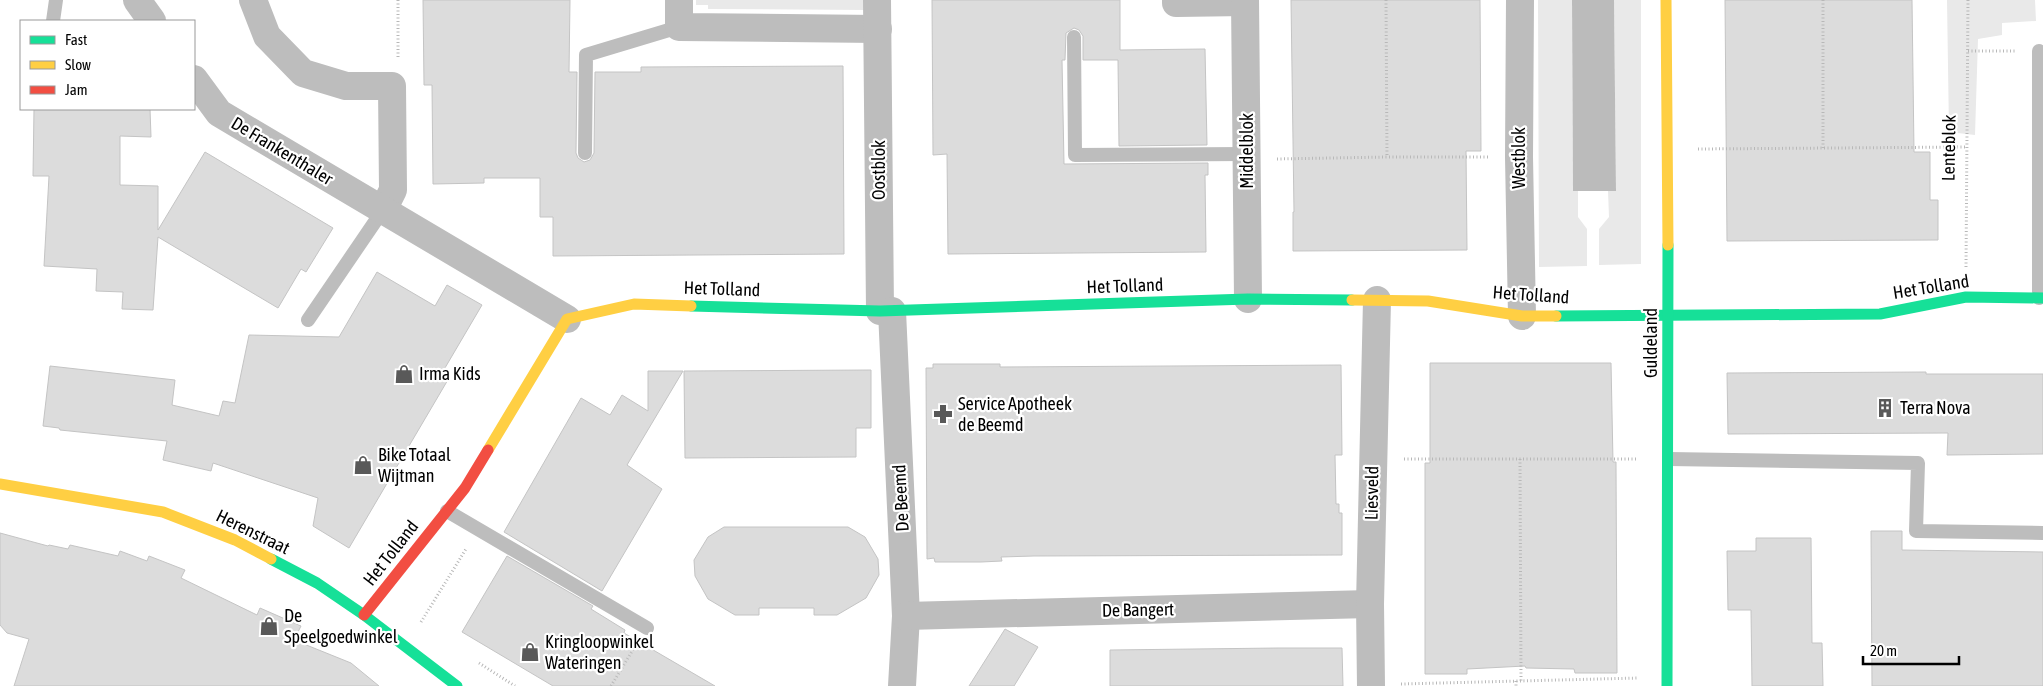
<svg xmlns="http://www.w3.org/2000/svg" width="2043" height="686" viewBox="0 0 2043 686" font-family="'Asap Condensed',sans-serif">
<rect width="100%" height="100%" fill="#fff"/>
<g fill="#e9e9e9">
<path d="M 696,0 L 868,0 L 868,10 L 708,9 L 708,5 L 696,5 Z"/>
<path d="M 1538,0 L 1572,0 L 1573,190 L 1578,191 L 1578,217 L 1587,229 L 1587,266 L 1539,267 Z"/>
<path d="M 1614,0 L 1641,0 L 1641,264 L 1599,265 L 1599,229 L 1609,217 L 1608,191 L 1616,191 Z"/>
<path d="M 1947,0 L 2035,0 L 2036,21 L 2002,23 L 2002,35 L 1978,39 L 1975,135 L 1949,132 Z"/>
</g>
<path fill="#bbb" d="M 1572,0 L 1614,0 L 1616,191 L 1573,191 Z"/>
<g fill="#dcdcdc" stroke="#c4c4c4">
<path d="M 423,0 L 570,0 L 569,72 L 577,72 L 576,153 L 578,158 L 584,162 L 590,160 L 594,153 L 595,72 L 641,72 L 641,67 L 843,66 L 844,254 L 553,256 L 553,217 L 540,217 L 540,178 L 484,178 L 484,183 L 433,184 L 432,85 L 424,85 Z"/>
<path d="M 932,0 L 1120,0 L 1120,50 L 1205,49 L 1207,145 L 1119,146 L 1118,60 L 1083,60 L 1083,36 L 1079,30 L 1074,28 L 1066,33 L 1065,60 L 1062,60 L 1064,164 L 1208,163 L 1208,175 L 1205,175 L 1206,252 L 948,254 L 947,154 L 933,155 Z"/>
<path d="M 1291,0 L 1480,0 L 1481,151 L 1466,151 L 1467,250 L 1293,251 L 1293,212 L 1294,212 Z"/>
<path d="M 1725,0 L 1912,0 L 1914,152 L 1930,152 L 1930,200 L 1938,200 L 1938,240 L 1727,241 Z"/>
<path d="M 34,109 L 150,109 L 151,137 L 120,136 L 120,185 L 158,186 L 158,230 L 205,152 L 333,228 L 306,272 L 301,269 L 278,308 L 158,237 L 153,310 L 122,309 L 123,292 L 96,291 L 97,269 L 44,266 L 49,176 L 33,176 Z"/>
<path d="M 377,272 L 435,306 L 447,285 L 482,305 L 442,373 L 449,378 L 349,548 L 313,526 L 318,498 L 213,463 L 211,471 L 163,460 L 167,441 L 60,430 L 59,428 L 43,426 L 50,366 L 175,380 L 172,405 L 219,416 L 223,401 L 235,403 L 249,335 L 339,337 Z"/>
<path d="M 1430,363 L 1611,363 L 1613,462 L 1616,462 L 1617,673 L 1575,673 L 1574,669 L 1526,668 L 1525,666 L 1467,669 L 1467,674 L 1425,674 L 1425,463 L 1430,463 Z"/>
<path d="M 933,364 L 1000,364 L 1000,367 L 1341,365 L 1342,455 L 1335,455 L 1336,504 L 1339,504 L 1339,513 L 1342,513 L 1342,555 L 1034,556 L 1001,557 L 1002,561 L 981,562 L 935,562 L 934,558 L 927,559 L 926,368 L 933,368 Z"/>
<path d="M 871,370 L 871,428 L 856,428 L 856,457 L 685,458 L 684,371 Z"/>
<path d="M 648,371 L 683,371 L 627,465 L 662,489 L 602,591 L 504,532 L 581,398 L 610,415 L 622,395 L 648,411 Z"/>
<path d="M 1926,372 L 1926,374 L 2043,374 L 2043,454 L 1947,455 L 1948,433 L 1728,434 L 1727,373 Z"/>
<path d="M 724,527 L 848,527 L 865,537 L 878,559 L 879,575 L 866,598 L 837,615 L 814,615 L 814,608 L 759,608 L 759,615 L 735,615 L 708,599 L 695,576 L 694,560 L 708,537 Z"/>
<path d="M 1871,531 L 1902,531 L 1902,550 L 2043,552 L 2043,686 L 1872,686 Z"/>
<path d="M 0,533 L 48,546 L 49,545 L 68,549 L 70,545 L 118,556 L 120,551 L 147,561 L 149,556 L 185,570 L 181,578 L 257,615 L 260,608 L 301,626 L 294,640 L 351,663 L 379,686 L 14,686 L 29,639 L 7,633 L 0,625 Z"/>
<path d="M 1756,538 L 1811,538 L 1812,643 L 1822,643 L 1823,686 L 1752,686 L 1751,610 L 1728,610 L 1727,551 L 1756,551 Z"/>
<path d="M 507,556 L 593,606 L 591,609 L 625,630 L 624,633 L 715,686 L 553,686 L 462,632 Z"/>
<path d="M 1005,629 L 1038,647 L 1014,686 L 969,686 Z"/>
<path d="M 1279,648 L 1342,648 L 1343,686 L 1110,686 L 1110,650 Z"/>
</g>
<g fill="none" stroke-linecap="round" stroke-linejoin="round">
<g stroke="#b8b8b8" stroke-width="3" stroke-dasharray="1 2.5" stroke-linecap="butt">
<path d="M 1386,0 L 1387,157"/>
<path d="M 1823,0 L 1823,148"/>
<path d="M 1968,51 L 2015,51"/>
<path d="M 398,57 L 398,0"/>
<path d="M 1698,149 L 1967,147"/>
<path d="M 1277,159 L 1387,157 L 1488,157"/>
<path d="M 1966,267 L 1968,0"/>
<path d="M 1404,459 L 1638,459"/>
<path d="M 1520,459 L 1521,681"/>
<path d="M 421,622 L 466,549"/>
<path d="M 479,663 L 515,686"/>
<path d="M 1516,681 L 1516,686"/>
<path d="M 1401,684 L 1638,678"/>
<path d="M 611,686 L 634,648"/>
</g>
<g stroke="#bdbdbd" stroke-width="14">
<path d="M 53,21 L 56,0"/>
<path d="M 1074,37 L 1075,155 L 1246,154"/>
<path d="M 2039,51 L 2039,298"/>
<path d="M 585,153 L 586,55 L 679,27"/>
<path d="M 308,320 L 383,210"/>
<path d="M 1669,459 L 1918,463 L 1916,531 L 2043,533"/>
<path d="M 447,511 L 647,628"/>
</g>
<g stroke="#bdbdbd" stroke-width="28">
<path d="M 137,0 L 152,21"/>
<path d="M 253,0 L 267,36 L 303,73 L 346,86 L 392,86 L 393,190 L 383,210"/>
<path d="M 679,0 L 679,27 L 878,29"/>
<path d="M 877,0 L 880,311"/>
<path d="M 1176,0 L 1176,3 L 1245,2"/>
<path d="M 1245,0 L 1248,299"/>
<path d="M 1520,0 L 1519,157 L 1522,316"/>
<path d="M 194,79 L 219,113 L 567,319"/>
<path d="M 892,311 L 906,616 L 902,686"/>
<path d="M 906,616 L 1370,604"/>
<path d="M 1371,686 L 1370,604 L 1377,300"/>
</g>
<g stroke="#16e098" stroke-width="11">
<path d="M 691,306 L 880,311 L 1248,299 L 1352,300"/>
<path d="M 1556,316 L 1880,314 L 1966,297 L 2043,298"/>
<path d="M 271,559 L 317,583 L 364,615 L 457,686"/>
<path d="M 1667,686 L 1668,245"/>
</g>
<g stroke="#ffcf43" stroke-width="11">
<path d="M 1666,0 L 1668,245"/>
<path d="M 1352,300 L 1428,301 L 1522,316 L 1556,316"/>
<path d="M 488,450 L 567,319 L 634,304 L 691,306"/>
<path d="M 0,484 L 163,512 L 235,540 L 271,559"/>
</g>
<path stroke="#f24e42" stroke-width="11" d="M 364,615 L 465,488 L 488,450"/>
</g>
<defs>
<g id="shop-bare" transform="scale(1.5)"><path d="M-5-2.5h2.3a2.7 3.5 0 0 1 5.4 0H5L5.5 6h-11ZM-1.5-2.5h3a1.5 2.3 0 0 0-3 0Z" fill="#595959" stroke="#fff" stroke-width="2.5" paint-order="stroke"/></g>
<g id="building-bare" transform="scale(1.5)"><path d="M-4-6H4V6H1V3H-1V6H-4ZM-2.5-4.3h1.7v1.8h-1.7ZM.8-4.3h1.7v1.8H.8ZM-2.5-1h1.7V.8h-1.7ZM.8-1h1.7V.8H.8Z" fill="#595959" stroke="#fff" stroke-width="2.5" paint-order="stroke"/></g>
<g id="pharmacy-bare" transform="scale(1.5)"><path d="M-2-6h4v4h4v4h-4v4h-4v-4h-4v-4h4Z" fill="#595959" stroke="#fff" stroke-width="2.5" paint-order="stroke"/></g>
</defs>
<g fill-rule="evenodd">
<use href="#shop-bare" x="404" y="374"/>
<use href="#building-bare" x="1885" y="408"/>
<use href="#pharmacy-bare" x="943" y="414"/>
<use href="#shop-bare" x="363" y="465"/>
<use href="#shop-bare" x="269" y="626"/>
<use href="#shop-bare" x="530" y="652"/>
</g>
<g text-anchor="middle" stroke-width="4.5" stroke-linejoin="round" paint-order="stroke">
<g font-size="18" fill="#000" stroke="#fff">
<text transform="translate(1949 148) rotate(-89)" y="6">Lenteblok</text>
<text transform="translate(282 151) rotate(31)" y="6">De Frankenthaler</text>
<text transform="translate(1247 151) rotate(-90)" y="6">Middelblok</text>
<text transform="translate(1519 158) rotate(-90)" y="6">Westblok</text>
<text transform="translate(879 170) rotate(-90)" y="6">Oostblok</text>
<text transform="translate(1125 286) rotate(-2)" y="6">Het Tolland</text>
<text transform="translate(1931 287) rotate(-9)" y="6">Het Tolland</text>
<text transform="translate(722 289) rotate(2)" y="6">Het Tolland</text>
<text transform="translate(1531 295) rotate(4)" y="6">Het Tolland</text>
<text transform="translate(1651 343) rotate(-90)" y="6">Guldeland</text>
<text transform="translate(1372 493) rotate(-89)" y="6">Liesveld</text>
<text transform="translate(901 498) rotate(-93)" y="6">De Beemd</text>
<text transform="translate(253 532) rotate(26)" y="6">Herenstraat</text>
<text transform="translate(391 553) rotate(-52)" y="6">Het Tolland</text>
<text transform="translate(1138 610) rotate(-1)" y="6">De Bangert</text>
</g>
<g font-size="18" fill="#000" stroke="#fff" text-anchor="start">
<text x="419" y="380">Irma Kids</text>
<text x="958" y="410">Service Apotheek<tspan x="958" dy="21">de Beemd</tspan></text>
<text x="1900" y="414">Terra Nova</text>
<text x="378" y="461">Bike Totaal<tspan x="378" dy="21">Wijtman</tspan></text>
<text x="284" y="622">De<tspan x="284" dy="21">Speelgoedwinkel</tspan></text>
<text x="545" y="648">Kringloopwinkel<tspan x="545" dy="21">Wateringen</tspan></text>
</g>
</g>
<rect x="20" y="20" width="175" height="90" fill="#ffffff" stroke="#999999"/>
<rect x="30" y="36" width="25" height="8" fill="#16e098" stroke="#999999"/>
<text x="65" y="45" font-size="15" fill="#000000">Fast</text>
<rect x="30" y="61" width="25" height="8" fill="#ffcf43" stroke="#999999"/>
<text x="65" y="70" font-size="15" fill="#000000">Slow</text>
<rect x="30" y="86" width="25" height="8" fill="#f24e42" stroke="#999999"/>
<text x="65" y="95" font-size="15" fill="#000000">Jam</text>
<path d="M1863 656v8h96v-8" fill="none" stroke="#000000" stroke-width="2.5"/>
<text x="1870" y="656" font-size="15" fill="#000000" stroke="#ffffff" stroke-width="4" paint-order="stroke">20 m</text>
</svg>
